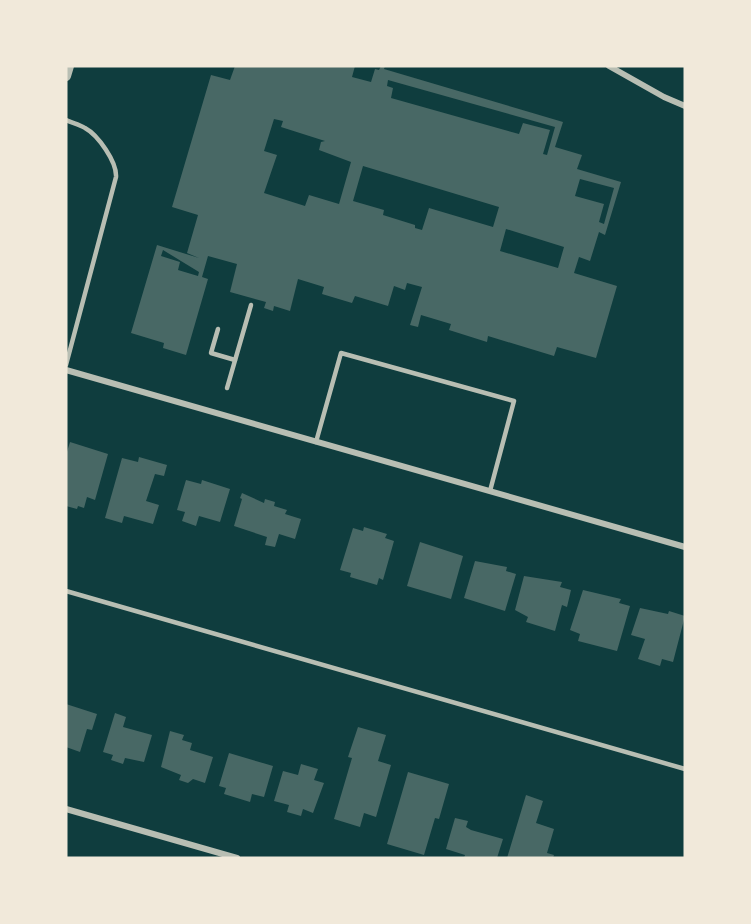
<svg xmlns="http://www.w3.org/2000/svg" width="751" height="924" viewBox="0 0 751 924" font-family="Cabin,sans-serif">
<rect width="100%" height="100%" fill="#0f3d3e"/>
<g fill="#486865" fill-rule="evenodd">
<path d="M 235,66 L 355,66 L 352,77 L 371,82 L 375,69 L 379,70 L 381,66 L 385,66 L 384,69 L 563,122 L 555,147 L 582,155 L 577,169 L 621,182 L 605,235 L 599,232 L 590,261 L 579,257 L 574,273 L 617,286 L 596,358 L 557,347 L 554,356 L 488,336 L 487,342 L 449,330 L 451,324 L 421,315 L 418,327 L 410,325 L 422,287 L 407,283 L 405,290 L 394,286 L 388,306 L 355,296 L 352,303 L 322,294 L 324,287 L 298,279 L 290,311 L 274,306 L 273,311 L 264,308 L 266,302 L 230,292 L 237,264 L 208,256 L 202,277 L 208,279 L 186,355 L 163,348 L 164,343 L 131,333 L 157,245 L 199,258 L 187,253 L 198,215 L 172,207 L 211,75 L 230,80 ZM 388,80 L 555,127 L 547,155 L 543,154 L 550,130 L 523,123 L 519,134 L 391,98 L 393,88 L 387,86 ZM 274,119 L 283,121 L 281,127 L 325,141 L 321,142 L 319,150 L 351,162 L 339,204 L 309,195 L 305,206 L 264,193 L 277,155 L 264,151 ZM 363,166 L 499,207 L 493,227 L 429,208 L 422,230 L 415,228 L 415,225 L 383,215 L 384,210 L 353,201 ZM 580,179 L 614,188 L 604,224 L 599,222 L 604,204 L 575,196 ZM 506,229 L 564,247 L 558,268 L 500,251 ZM 163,250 L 199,272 L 198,276 L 178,270 L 180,262 L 161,256 Z"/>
<path d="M 70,442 L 108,454 L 95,500 L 87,497 L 84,508 L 78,506 L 77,509 L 66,506 L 66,455 Z"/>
<path d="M 139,457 L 167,465 L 164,476 L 155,474 L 146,501 L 159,505 L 153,524 L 124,516 L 122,523 L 105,518 L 122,458 L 138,462 Z"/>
<path d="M 186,480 L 201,484 L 202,480 L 230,489 L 220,522 L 199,516 L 196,526 L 182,521 L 185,512 L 177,510 Z"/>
<path d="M 242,493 L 264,503 L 265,499 L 275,502 L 274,506 L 287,510 L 285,514 L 301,519 L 295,539 L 279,534 L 275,547 L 265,545 L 267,537 L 234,526 L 242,499 L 240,498 Z"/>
<path d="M 364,527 L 387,534 L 385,538 L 394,541 L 383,580 L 379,578 L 377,585 L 350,577 L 351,573 L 340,570 L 353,528 L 363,531 Z"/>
<path d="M 420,542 L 463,556 L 451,599 L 407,586 Z"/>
<path d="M 475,561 L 507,567 L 506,571 L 516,574 L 505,611 L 464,598 Z"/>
<path d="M 524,576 L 562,582 L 560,587 L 571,590 L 567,607 L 562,605 L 555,631 L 526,622 L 528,617 L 515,610 Z"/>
<path d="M 583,590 L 621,599 L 619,603 L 630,606 L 617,651 L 578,641 L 580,634 L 570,630 Z"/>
<path d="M 640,608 L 668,614 L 669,611 L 685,616 L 673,662 L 662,659 L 660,666 L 638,659 L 645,639 L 631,635 Z"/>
<path d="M 66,704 L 97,714 L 92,730 L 87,729 L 80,752 L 66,747 Z"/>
<path d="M 115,713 L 126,717 L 123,727 L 152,735 L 144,762 L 125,758 L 123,764 L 111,760 L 113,755 L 103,752 Z"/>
<path d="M 358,727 L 386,735 L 378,761 L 391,765 L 376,817 L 364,813 L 360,827 L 334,819 L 352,758 L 348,757 Z"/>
<path d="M 170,731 L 184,735 L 182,740 L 192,743 L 190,750 L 213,757 L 205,783 L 193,779 L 188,783 L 179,780 L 181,775 L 161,767 Z"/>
<path d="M 229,753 L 273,766 L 264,797 L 252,794 L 250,802 L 224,794 L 226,788 L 219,786 Z"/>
<path d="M 301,764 L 318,769 L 314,780 L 324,783 L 313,813 L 303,809 L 301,816 L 287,812 L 289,805 L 274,801 L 283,771 L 298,775 Z"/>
<path d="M 408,772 L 449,784 L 439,819 L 435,818 L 424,855 L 387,844 Z"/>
<path d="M 526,795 L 543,801 L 536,823 L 554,829 L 547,853 L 554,855 L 553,858 L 507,858 Z"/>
<path d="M 455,818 L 468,821 L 466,827 L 471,830 L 503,839 L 497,858 L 464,858 L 465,855 L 446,849 Z"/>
</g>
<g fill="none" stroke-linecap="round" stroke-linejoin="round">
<g stroke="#b8beb3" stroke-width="4.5">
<path d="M 66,120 C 72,123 79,124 85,128 C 98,135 117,162 116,177 L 66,365"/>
<path d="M 218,329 L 211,353 L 235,360"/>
<path d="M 227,388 L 251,305"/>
<path d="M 316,442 L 341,353 L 514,401 L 490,491"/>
<path d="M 66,591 L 685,769"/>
</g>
<g stroke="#b8beb3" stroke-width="6">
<path d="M 609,66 L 664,97 L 685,106"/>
<path d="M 66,370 L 685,547"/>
<path d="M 66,809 L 237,858"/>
</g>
<path stroke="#b8beb3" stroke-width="10" d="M 66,76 L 69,66"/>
</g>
<rect width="751" height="924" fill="none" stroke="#f1e9da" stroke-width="135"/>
</svg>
